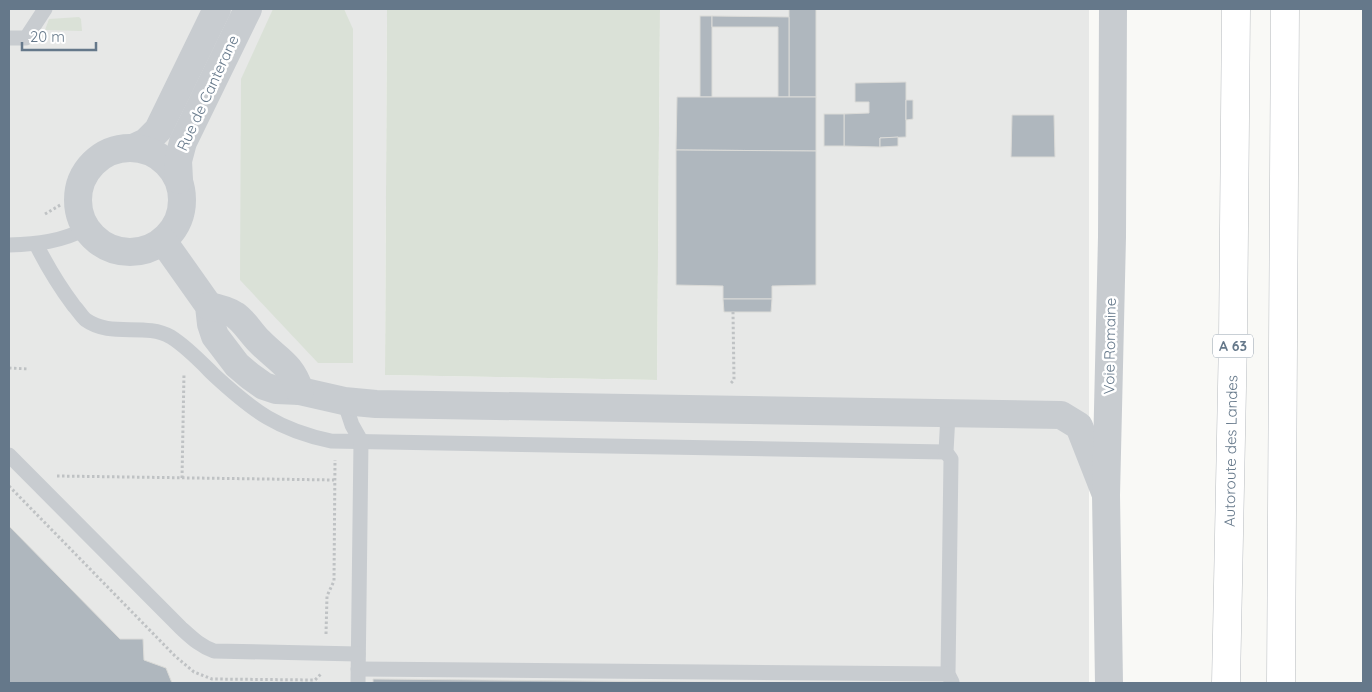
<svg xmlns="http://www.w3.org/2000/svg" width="1372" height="692" viewBox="0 0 1372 692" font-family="Quicksand,sans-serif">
<rect width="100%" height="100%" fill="#f9f9f6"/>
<path fill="#e7e8e7" d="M 9,9 L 387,9 L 385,375 L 657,380 L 660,9 L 1089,9 L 1089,683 L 9,683 Z"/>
<g fill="#dae1d7">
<path d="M 273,9 L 344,9 L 353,29 L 353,363 L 318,363 L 240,280 L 241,79 Z"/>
<path d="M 387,9 L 660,9 L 657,380 L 385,375 Z"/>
<path d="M 79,17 L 81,19 L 82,31 L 45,30 L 49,19 Z"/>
</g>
<g fill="#afb7be" stroke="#dbdbd8">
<rect x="789" y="9" width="27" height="88"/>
<rect x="700" y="16" width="12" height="81"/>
<path d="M 712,16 L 789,17 L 789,97 L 778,97 L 778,27 L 712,27 Z"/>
<path d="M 906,82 L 906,137 L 880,138 L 880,147 L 844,146 L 844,114 L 869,113 L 869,102 L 855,102 L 855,83 Z"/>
<path d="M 677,97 L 816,97 L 816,151 L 676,150 Z"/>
<path d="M 906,100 L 913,100 L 913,119 L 906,120 Z"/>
<rect x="824" y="114" width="20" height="32"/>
<path d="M 1012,115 L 1054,115 L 1055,157 L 1011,157 Z"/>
<path d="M 898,137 L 898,146 L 880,147 L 880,138 Z"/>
<path d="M 676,150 L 816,151 L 816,285 L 772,286 L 772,299 L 723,299 L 723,286 L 676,285 Z"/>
<path d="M 723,299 L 772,299 L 771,312 L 724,312 Z"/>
<path d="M 9,526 L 120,639 L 143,639 L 144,660 L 166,668 L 172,683 L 9,683 Z"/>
<path d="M 373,679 L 784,683 L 373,683 Z"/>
</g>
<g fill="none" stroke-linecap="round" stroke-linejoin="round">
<g stroke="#b8bcc0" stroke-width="29">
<g id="highway">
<path d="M 1226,683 L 1233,338 L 1236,9"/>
<path d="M 1281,683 L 1285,9"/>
</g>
</g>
<g stroke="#bfc2c4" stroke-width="3" stroke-dasharray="2.5 2.5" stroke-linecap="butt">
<path d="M 45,214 L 62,204"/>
<path d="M 9,368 L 29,369"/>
<path d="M 731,383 L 734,380 L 733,312"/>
<path d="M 57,476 L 334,480"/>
<path d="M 182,478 L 184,373"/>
<path d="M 9,486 L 175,656 L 194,672 L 212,679 L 315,680 L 321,674"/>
<path d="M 326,634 L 327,596 L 334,581 L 335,460"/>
</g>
<g stroke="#c8ccd0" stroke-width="15">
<path d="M 9,38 L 26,38 L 45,9"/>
<path d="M 36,244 C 47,266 59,286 74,306 C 78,310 82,317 86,320 C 111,338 145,322 171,337 C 187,347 201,362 214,375 C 253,411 278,430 331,441 L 946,452"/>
<path d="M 9,245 C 37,244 61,242 87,228"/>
<path d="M 344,401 L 352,425 L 361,441 L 358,683"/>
<path d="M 948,414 L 946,452 L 951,459 L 948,674 L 952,682"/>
<path d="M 9,455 L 181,628 C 192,638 200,646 214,651 L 358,654"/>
<path d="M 358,669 L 948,674"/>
</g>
<g stroke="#c8ccd0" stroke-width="28">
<path d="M 133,148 L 146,142 L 158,130 L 217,9"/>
<circle cx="130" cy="200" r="52"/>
<path d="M 179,180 L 178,161 L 183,142 L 248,9"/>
<path d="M 163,241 L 209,306 L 211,324 L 215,336 L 237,365 L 250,376 L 264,386 L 276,390 L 300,391 L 344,401 L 376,404 L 1061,415 L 1079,426 L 1106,495"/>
<path d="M 209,306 C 219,308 227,310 235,315 C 244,321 251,333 259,341 C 277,360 291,363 300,391"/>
<path d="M 1109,683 L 1106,495 L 1112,237 L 1113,9"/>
</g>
<use href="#highway" stroke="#fff" stroke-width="28"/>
</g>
<g text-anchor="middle" stroke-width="5" stroke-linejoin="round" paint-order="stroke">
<rect fill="#fff" stroke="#93a0ad" stroke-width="1" x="1213" y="334.5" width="40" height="23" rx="4"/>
<g font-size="14" font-weight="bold" fill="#65788a">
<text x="1233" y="351">A 63</text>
</g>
<g font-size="15" fill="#65788a" stroke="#fff">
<text transform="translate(208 93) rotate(-65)" y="5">Rue de Canterane</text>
<text transform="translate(1110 346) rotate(-89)" y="5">Voie Romaine</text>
<text transform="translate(1231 451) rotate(-89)" y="5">Autoroute des Landes</text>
</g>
</g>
<rect width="1372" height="692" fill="none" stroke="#65788a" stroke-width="20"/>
<path d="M22 42v8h74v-8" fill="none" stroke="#65788a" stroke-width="2.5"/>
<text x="30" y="42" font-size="15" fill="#65788a" stroke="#ffffff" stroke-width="4" paint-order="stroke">20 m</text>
</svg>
